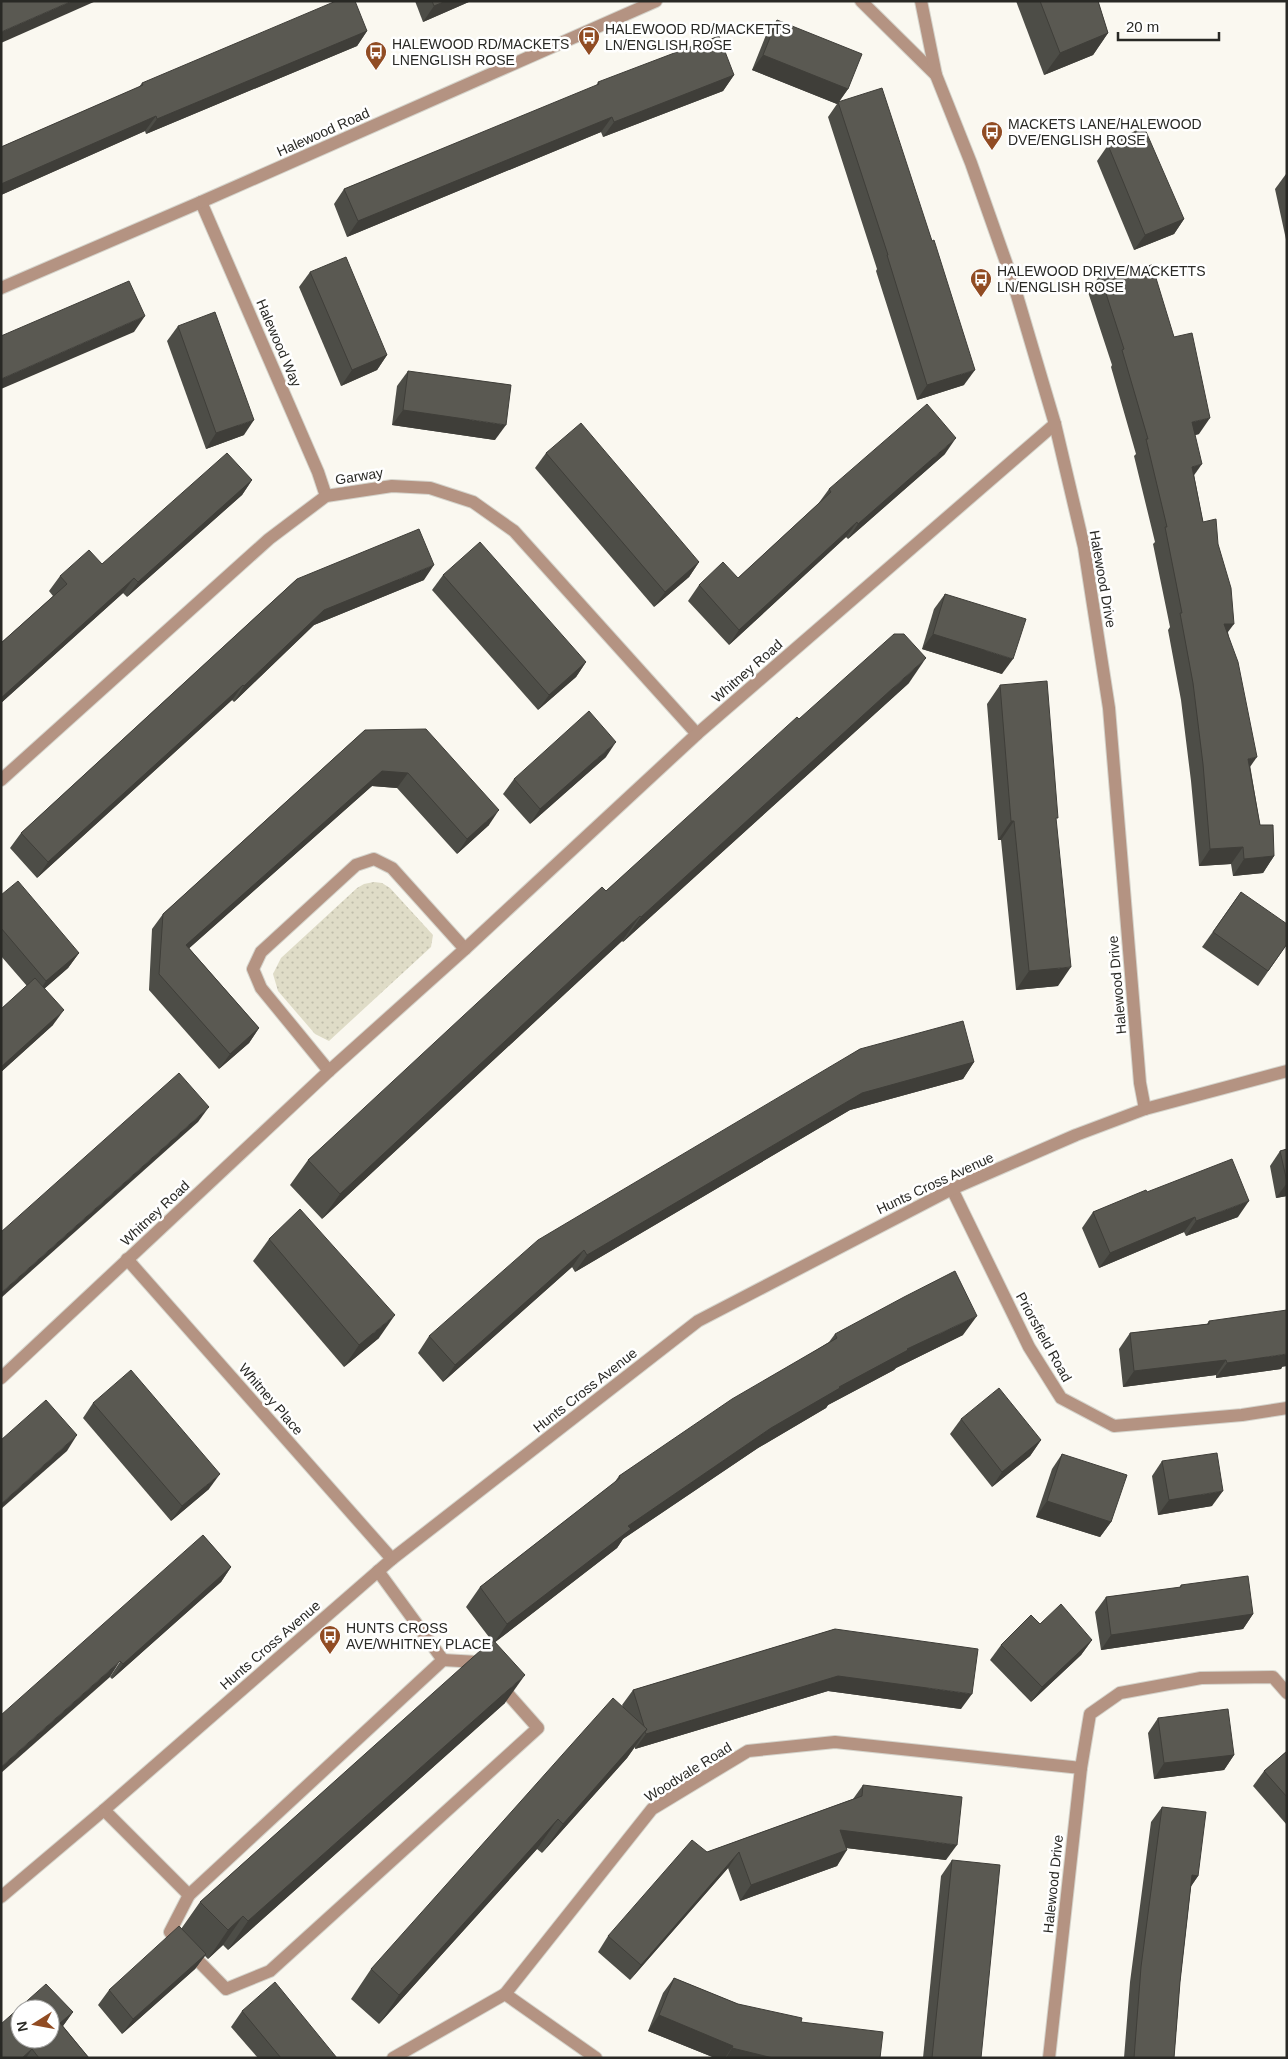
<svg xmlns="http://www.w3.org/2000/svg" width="1288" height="2059" viewBox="0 0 1288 2059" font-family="Helvetica,sans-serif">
<defs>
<pattern id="grass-dots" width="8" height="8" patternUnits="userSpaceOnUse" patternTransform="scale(1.25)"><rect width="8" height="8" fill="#dfdcc7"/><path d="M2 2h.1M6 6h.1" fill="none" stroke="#bfbdab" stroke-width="1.8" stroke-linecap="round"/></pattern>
</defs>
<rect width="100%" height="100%" fill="#faf8f0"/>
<path fill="url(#grass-dots)" d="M 374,882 L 382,883 L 390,888 L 433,935 L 431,947 L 329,1041 L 315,1034 L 278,991 L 273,974 L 281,958 L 357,888 L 364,884 Z"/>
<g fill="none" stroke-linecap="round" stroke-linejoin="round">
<g stroke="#d4d3cb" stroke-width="14">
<g id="service">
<path d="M 443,1660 L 478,1662 L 482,1665"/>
<path d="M 104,1810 L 189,1895 L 443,1660 L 378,1571"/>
<path d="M 189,1895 L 170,1932 L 226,1989 L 270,1971 L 538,1728 L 499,1684"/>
<path d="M 393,2058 L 505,1994"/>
</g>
</g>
<g stroke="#d4d3cb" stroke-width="14">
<g id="minor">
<path d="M 201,202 L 318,472 L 326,496"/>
<path d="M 1,780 L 269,539 L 326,496 L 392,486 L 430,488 L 473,502 L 514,531 L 697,734"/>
<path d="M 329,1071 L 261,988 L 253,969 L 261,952 L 356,865 L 374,859 L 392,868 L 465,949"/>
<path d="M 952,1189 L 1029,1347 L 1061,1398 L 1114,1426 L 1242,1415 L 1287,1408"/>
<path d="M 127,1259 L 392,1559"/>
<path d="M 1,1378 L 329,1071 L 465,949 L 697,734 L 1055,424"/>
<path d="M 596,2058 L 505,1994 L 652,1809 L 748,1751 L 835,1742 L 1081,1768"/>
<path d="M 1049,2058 L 1081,1768 L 1090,1714 L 1120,1693 L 1201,1678 L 1273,1677 L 1287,1693"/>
</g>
</g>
<g stroke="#d4d3cb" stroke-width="14">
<g id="tertiary">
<path d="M 861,1 L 936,75"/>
<path d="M 921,1 L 936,75 L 971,163 L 1013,282 L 1055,424 L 1084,547 L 1109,708 L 1140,1083 L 1145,1109"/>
<path d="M 1,288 L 201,202 L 656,1"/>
<path d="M 1,1897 L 104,1810 L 392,1559 L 698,1321 L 952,1189 L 1076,1135 L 1145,1109 L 1287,1071"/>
</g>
</g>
<use href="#service" stroke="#b49382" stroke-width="12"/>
<use href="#minor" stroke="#b49382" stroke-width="12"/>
<use href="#tertiary" stroke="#b49382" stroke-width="12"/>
</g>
<g fill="#4d4d47">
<path d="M 415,1 L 471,1 L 423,22 Z"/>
<path d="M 1016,1 L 1098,1 L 1108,33 L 1093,55 L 1044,75 Z"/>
<path d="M 777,20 L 848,89 L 839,102 L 964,385 L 917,400 L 876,271 L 877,269 L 828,117 L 837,104 L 752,70 L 766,35 Z"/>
<path d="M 367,31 L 357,46 L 146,134 L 145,131 L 1,195 L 1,147 L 139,87 L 142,83 Z"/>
<path d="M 734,75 L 723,91 L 603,137 L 601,132 L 347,237 L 334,204 L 344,189 L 596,86 L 598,82 Z"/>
<path d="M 1108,145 L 1184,219 L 1174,234 L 1134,250 L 1097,161 Z"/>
<path d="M 1287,173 L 1287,244 L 1275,189 L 1286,174 Z"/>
<path d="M 310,272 L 387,355 L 377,370 L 341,386 L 299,287 Z"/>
<path d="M 1100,275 L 1199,434 L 1195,435 L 1194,475 L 1203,522 L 1218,544 L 1228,632 L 1260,825 L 1274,856 L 1263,873 L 1233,876 L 1231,864 L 1199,866 L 1191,781 L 1181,700 L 1168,630 L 1170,627 L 1153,544 L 1155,542 L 1134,456 L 1136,454 L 1111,367 L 1112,365 L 1088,292 Z"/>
<path d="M 178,326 L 244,435 L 206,449 L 167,341 Z"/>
<path d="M 408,371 L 495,440 L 392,425 L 397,386 Z"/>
<path d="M 546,453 L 699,562 L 689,577 L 654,607 L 535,468 Z"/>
<path d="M 945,454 L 848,539 L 846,537 L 729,645 L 688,601 L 699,585 L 738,578 L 818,504 L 829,489 Z"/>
<path d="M 252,480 L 242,495 L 127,597 L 123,593 L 1,703 L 1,643 L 53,596 L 49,591 L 60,576 L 102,564 Z"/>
<path d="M 443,575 L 586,662 L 576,677 L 538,710 L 432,590 Z"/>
<path d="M 297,579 L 424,580 L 314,625 L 234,702 L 232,700 L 37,878 L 10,848 L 21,833 Z"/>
<path d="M 945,594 L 1002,674 L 922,649 L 934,609 Z"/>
<path d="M 909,683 L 623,942 L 622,941 L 322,1219 L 290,1185 L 308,1160 L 606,891 L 799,719 Z"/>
<path d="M 1000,685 L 1056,820 L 1058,986 L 1016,990 L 1001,840 L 998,840 L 987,704 Z"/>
<path d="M 365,730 L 489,825 L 457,854 L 397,788 L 372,786 L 189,948 L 259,1028 L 249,1043 L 219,1069 L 149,990 L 152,929 L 163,914 Z"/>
<path d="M 606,757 L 530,824 L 503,794 L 514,779 Z"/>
<path d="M 1241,892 L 1287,944 L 1258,986 L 1202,947 Z"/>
<path d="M 1,895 L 79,953 L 68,968 L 45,988 L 53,1025 L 1,1072 L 1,1009 L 27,986 L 1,956 Z"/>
<path d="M 860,1049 L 974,1062 L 963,1079 L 850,1110 L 575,1272 L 572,1267 L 443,1382 L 418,1353 L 429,1336 Z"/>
<path d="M 1287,1149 L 1287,1196 L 1276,1198 L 1270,1166 L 1280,1151 Z"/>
<path d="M 1147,1192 L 1238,1217 L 1186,1236 L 1184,1232 L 1099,1268 L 1082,1228 L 1093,1212 Z"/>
<path d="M 269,1239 L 379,1338 L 344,1367 L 253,1261 Z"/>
<path d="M 1209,1321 L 1282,1367 L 1281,1369 L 1216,1378 L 1216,1375 L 1123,1387 L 1119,1349 L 1130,1333 L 1207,1324 Z"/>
<path d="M 835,1334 L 963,1335 L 896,1368 L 894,1370 L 828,1405 L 826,1408 L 758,1448 L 623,1539 L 617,1548 L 495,1642 L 505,1703 L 228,1950 L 223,1945 L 208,1959 L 205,1956 L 195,1969 L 122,2034 L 98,2005 L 109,1990 L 181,1929 L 200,1902 L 492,1641 L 466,1607 L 480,1587 L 614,1483 L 619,1476 L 829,1342 Z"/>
<path d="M 93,1403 L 209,1489 L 171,1521 L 83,1418 Z"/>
<path d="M 961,1419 L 1041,1440 L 1030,1456 L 992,1487 L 950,1434 Z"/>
<path d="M 1062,1454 L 1111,1522 L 1100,1537 L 1036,1517 L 1052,1469 Z"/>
<path d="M 1162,1461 L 1212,1506 L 1158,1515 L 1152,1476 Z"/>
<path d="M 203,1535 L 231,1567 L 221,1582 L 112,1679 L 110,1677 Z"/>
<path d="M 1181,1585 L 1253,1614 L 1243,1629 L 1101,1650 L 1095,1612 L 1106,1597 L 1179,1588 Z"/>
<path d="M 1040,1624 L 1092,1640 L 1081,1655 L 1031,1702 L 990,1660 L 1001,1645 Z"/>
<path d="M 835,1629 L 961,1709 L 828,1691 L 635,1749 L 635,1747 L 627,1758 L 542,1853 L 537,1849 L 379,2024 L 351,1999 L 371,1969 L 623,1707 L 622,1705 L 633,1690 Z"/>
<path d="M 1158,1718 L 1234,1755 L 1224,1770 L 1154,1779 L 1148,1733 Z"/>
<path d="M 1287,1751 L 1287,1825 L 1253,1786 L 1264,1771 Z"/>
<path d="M 863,1785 L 946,1860 L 846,1848 L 837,1866 L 740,1901 L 728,1868 L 630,1980 L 598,1952 L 608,1936 L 707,1852 L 853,1799 Z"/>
<path d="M 1162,1807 L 1198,1876 L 1191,1886 L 1180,1982 L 1174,2058 L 1124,2058 L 1130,1982 L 1151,1822 Z"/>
<path d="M 952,1860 L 981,2058 L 923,2058 L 941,1876 Z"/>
<path d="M 674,1978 L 738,2004 L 801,2022 L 880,2058 L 715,2058 L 648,2031 L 663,1993 Z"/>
<path d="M 242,2011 L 337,2058 L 258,2058 L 231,2027 Z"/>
<path d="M 73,2012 L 63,2026 L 89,2058 L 1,2058 Z"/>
</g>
<g fill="#3f3e39">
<path d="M 72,1 L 96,1 L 1,43 L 1,32 Z"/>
<path d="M 446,1 L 471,1 L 423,22 L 434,6 Z"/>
<path d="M 367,31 L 357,46 L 146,134 L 157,119 Z"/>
<path d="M 1108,33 L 1093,55 L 1044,75 L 1060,53 Z"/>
<path d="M 763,55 L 848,89 L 837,104 L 752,70 Z"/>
<path d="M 734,75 L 723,91 L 603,137 L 614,122 Z"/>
<path d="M 156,116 L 145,131 L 1,195 L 1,184 Z"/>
<path d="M 612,117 L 601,132 L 347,237 L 358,221 Z"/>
<path d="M 1184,219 L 1174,234 L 1134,250 L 1145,235 Z"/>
<path d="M 145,316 L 134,332 L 1,389 L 1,379 Z"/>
<path d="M 387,355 L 377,370 L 341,386 L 352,370 Z"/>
<path d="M 975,370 L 964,385 L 917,400 L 927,385 Z"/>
<path d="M 403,410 L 506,425 L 495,440 L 392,425 Z"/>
<path d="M 1210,418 L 1199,434 L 1180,439 L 1192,422 Z"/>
<path d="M 254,420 L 244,435 L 206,449 L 216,433 Z"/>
<path d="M 956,438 L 945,454 L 848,539 L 858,524 Z"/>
<path d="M 1202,464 L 1190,481 L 1192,467 Z"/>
<path d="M 252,480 L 242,495 L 127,597 L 138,582 Z"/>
<path d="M 857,522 L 846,537 L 729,645 L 739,630 Z"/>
<path d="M 699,562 L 689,577 L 654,607 L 665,592 Z"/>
<path d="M 434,565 L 424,580 L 314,625 L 234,702 L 244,686 L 324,610 Z"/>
<path d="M 134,578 L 123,593 L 1,703 L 1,698 Z"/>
<path d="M 1224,624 L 1234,624 L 1222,640 Z"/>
<path d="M 933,634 L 1013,659 L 1002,674 L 922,649 Z"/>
<path d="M 926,658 L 909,683 L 623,942 L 641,917 Z"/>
<path d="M 586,662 L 576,677 L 538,710 L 549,695 Z"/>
<path d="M 243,685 L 232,700 L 37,878 L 48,862 Z"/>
<path d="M 616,742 L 606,757 L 530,824 L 540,809 Z"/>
<path d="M 1257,757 L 1245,774 L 1248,759 Z"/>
<path d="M 382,771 L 408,773 L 397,788 L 372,786 L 176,960 L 186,945 Z"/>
<path d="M 499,810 L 489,825 L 457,854 L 467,839 Z"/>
<path d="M 1011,821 L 1014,821 L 1001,840 L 998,840 Z"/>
<path d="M 1243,847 L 1231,864 L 1199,866 L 1210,849 Z"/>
<path d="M 1274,856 L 1263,873 L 1233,876 L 1244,859 Z"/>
<path d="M 640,916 L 622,941 L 322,1219 L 340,1194 Z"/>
<path d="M 79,953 L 68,968 L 36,996 L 46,981 Z"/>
<path d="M 1071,967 L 1058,986 L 1016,990 L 1029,971 Z"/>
<path d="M 64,1010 L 53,1025 L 1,1072 L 1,1067 Z"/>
<path d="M 259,1028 L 249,1043 L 219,1069 L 230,1054 Z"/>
<path d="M 974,1062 L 963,1079 L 850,1110 L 575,1272 L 587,1255 L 862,1093 Z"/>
<path d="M 209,1107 L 198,1122 L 1,1298 L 1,1293 Z"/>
<path d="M 1287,1183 L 1287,1196 L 1276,1198 Z"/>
<path d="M 1249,1201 L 1238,1217 L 1186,1236 L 1196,1221 Z"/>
<path d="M 1195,1217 L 1184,1232 L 1099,1268 L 1110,1253 Z"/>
<path d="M 584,1250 L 572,1267 L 443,1382 L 455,1365 Z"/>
<path d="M 395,1315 L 379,1338 L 344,1367 L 359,1345 Z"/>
<path d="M 977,1316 L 963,1335 L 896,1368 L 894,1370 L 828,1405 L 826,1408 L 758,1448 L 623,1539 L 617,1548 L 494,1643 L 507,1624 L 628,1526 L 771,1428 L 839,1387 L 907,1349 Z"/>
<path d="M 1287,1354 L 1287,1366 L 1282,1367 L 1281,1369 L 1216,1378 L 1227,1363 Z"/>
<path d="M 1226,1360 L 1216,1375 L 1123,1387 L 1134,1371 Z"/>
<path d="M 77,1435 L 67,1451 L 1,1509 L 1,1504 Z"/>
<path d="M 1041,1440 L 1030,1456 L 992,1487 L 1002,1472 Z"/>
<path d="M 220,1474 L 209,1489 L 171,1521 L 182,1506 Z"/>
<path d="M 1223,1491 L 1212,1506 L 1158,1515 L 1169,1500 Z"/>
<path d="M 1047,1501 L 1111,1522 L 1100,1537 L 1036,1517 Z"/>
<path d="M 231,1567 L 221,1582 L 112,1679 L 123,1664 Z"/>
<path d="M 1253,1614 L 1243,1629 L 1101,1650 L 1111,1635 Z"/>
<path d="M 1092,1640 L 1081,1655 L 1031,1702 L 1042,1687 Z"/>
<path d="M 120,1661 L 110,1677 L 1,1773 L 1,1767 Z"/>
<path d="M 525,1675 L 505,1703 L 228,1950 L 248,1921 Z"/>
<path d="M 838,1676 L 972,1694 L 961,1709 L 828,1691 L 635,1749 L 646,1734 Z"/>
<path d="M 647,1729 L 627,1758 L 542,1853 L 563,1824 Z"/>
<path d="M 1234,1755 L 1224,1770 L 1154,1779 L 1164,1763 Z"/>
<path d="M 558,1819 L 537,1849 L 379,2024 L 399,1995 Z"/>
<path d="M 840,1830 L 957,1845 L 946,1860 L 830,1846 Z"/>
<path d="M 847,1850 L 837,1866 L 740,1901 L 751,1885 Z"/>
<path d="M 739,1852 L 728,1868 L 630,1980 L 641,1965 Z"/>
<path d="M 1192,1875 L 1198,1876 L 1188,1891 Z"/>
<path d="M 243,1916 L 223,1945 L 208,1959 L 228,1930 Z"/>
<path d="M 206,1954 L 195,1969 L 122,2034 L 133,2019 Z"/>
<path d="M 73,2012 L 57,2034 L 60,2023 Z"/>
<path d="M 659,2015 L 733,2046 L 725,2058 L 715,2058 L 648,2031 Z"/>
<path d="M 732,2048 L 773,2058 L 726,2058 Z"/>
<path d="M 32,2049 L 26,2058 L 22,2058 Z"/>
</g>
<g fill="#5a5952" stroke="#3f3e39" fill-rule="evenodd">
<path d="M 1,1 L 72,1 L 1,32 Z"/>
<path d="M 336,1 L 355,1 L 367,31 L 157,119 L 156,116 L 1,184 L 1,147 L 143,85 L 142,83 Z"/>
<path d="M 432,1 L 446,1 L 434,6 Z"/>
<path d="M 1040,1 L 1098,1 L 1108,33 L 1060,53 Z"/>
<path d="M 777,20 L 862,54 L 848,89 L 763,55 Z"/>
<path d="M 719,36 L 734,75 L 614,122 L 612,117 L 358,221 L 344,189 L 599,84 L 598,82 Z"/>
<path d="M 882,88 L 932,241 L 934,240 L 975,370 L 927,385 L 887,255 L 888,255 L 838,102 Z"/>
<path d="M 1144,127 L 1184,219 L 1145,235 L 1108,145 Z"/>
<path d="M 346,257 L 387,355 L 352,370 L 310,272 Z"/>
<path d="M 1152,265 L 1174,337 L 1192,333 L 1210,418 L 1192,422 L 1202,464 L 1192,467 L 1203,522 L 1216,519 L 1218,544 L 1231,588 L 1234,624 L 1224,624 L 1238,662 L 1257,757 L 1248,759 L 1260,825 L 1273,825 L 1274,856 L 1244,859 L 1243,847 L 1210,849 L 1203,764 L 1193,683 L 1180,613 L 1182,613 L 1165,527 L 1167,527 L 1146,439 L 1148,439 L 1122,350 L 1124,349 L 1100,275 Z"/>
<path d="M 129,281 L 145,316 L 1,379 L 1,336 Z"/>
<path d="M 215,312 L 254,420 L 216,433 L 178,326 Z"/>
<path d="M 408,371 L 511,385 L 506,425 L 403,410 Z"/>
<path d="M 927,404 L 956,438 L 858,524 L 857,522 L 739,630 L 699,585 L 723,562 L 738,578 L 831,492 L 829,489 Z"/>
<path d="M 581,423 L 699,562 L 665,592 L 546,453 Z"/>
<path d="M 227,453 L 252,480 L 138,582 L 134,578 L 1,698 L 1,643 L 67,584 L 60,576 L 89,550 L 102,564 Z"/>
<path d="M 419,529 L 434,565 L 324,610 L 244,686 L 243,685 L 48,862 L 21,833 L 297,579 Z"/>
<path d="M 480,542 L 586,662 L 549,695 L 443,575 Z"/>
<path d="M 945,594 L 1026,619 L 1013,659 L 933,634 Z"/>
<path d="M 894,634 L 904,634 L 926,658 L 641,917 L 640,916 L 340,1194 L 308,1160 L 602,887 L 606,891 L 797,717 L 799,719 Z"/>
<path d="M 1047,681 L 1058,818 L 1056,818 L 1071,967 L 1029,971 L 1014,821 L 1011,821 L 1000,685 Z"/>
<path d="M 589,711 L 616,742 L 540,809 L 514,779 Z"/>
<path d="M 426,729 L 499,810 L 467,839 L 408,773 L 382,771 L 186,945 L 259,1028 L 230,1054 L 159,974 L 163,914 L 365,730 Z"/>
<path d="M 18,881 L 79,953 L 46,981 L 1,928 L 1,895 Z"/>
<path d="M 1241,892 L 1287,924 L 1287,944 L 1268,971 L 1213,932 Z"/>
<path d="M 35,978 L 64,1010 L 1,1067 L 1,1009 Z"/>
<path d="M 963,1021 L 974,1062 L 862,1093 L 587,1255 L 584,1250 L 455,1365 L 429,1336 L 538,1240 L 860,1049 Z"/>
<path d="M 179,1073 L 209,1107 L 1,1293 L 1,1232 Z"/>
<path d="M 1287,1149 L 1287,1182 L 1280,1151 Z"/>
<path d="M 1232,1159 L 1249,1201 L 1196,1221 L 1195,1217 L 1110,1253 L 1093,1212 L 1146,1190 L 1147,1192 Z"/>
<path d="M 300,1209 L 395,1315 L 359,1345 L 269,1239 Z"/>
<path d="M 955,1271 L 977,1316 L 907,1349 L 908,1350 L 839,1387 L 840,1388 L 771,1428 L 628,1526 L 631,1529 L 507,1624 L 480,1587 L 620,1478 L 619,1476 L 732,1399 L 837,1338 L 835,1334 L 904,1297 Z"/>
<path d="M 1287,1310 L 1287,1354 L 1227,1363 L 1226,1360 L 1134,1371 L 1130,1333 L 1209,1324 L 1209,1321 Z"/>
<path d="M 131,1370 L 220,1474 L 182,1506 L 93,1403 Z"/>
<path d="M 999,1388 L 1041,1440 L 1002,1472 L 961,1419 Z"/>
<path d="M 46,1400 L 77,1435 L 1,1504 L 1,1440 Z"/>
<path d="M 1217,1453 L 1223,1491 L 1169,1500 L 1162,1461 Z"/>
<path d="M 1062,1454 L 1127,1475 L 1111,1522 L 1047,1501 Z"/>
<path d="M 203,1535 L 231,1567 L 123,1664 L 120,1661 L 1,1767 L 1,1715 Z"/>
<path d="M 1248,1576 L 1253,1614 L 1111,1635 L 1106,1597 L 1181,1587 L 1181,1585 Z"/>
<path d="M 1061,1604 L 1092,1640 L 1042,1687 L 1001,1645 L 1031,1615 L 1040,1624 Z"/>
<path d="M 835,1629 L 978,1649 L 972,1694 L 838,1676 L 646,1734 L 645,1732 L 647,1729 L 644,1726 L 633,1690 Z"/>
<path d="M 491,1641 L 494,1641 L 525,1675 L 248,1921 L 243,1916 L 228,1930 L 200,1902 Z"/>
<path d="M 613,1698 L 647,1729 L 563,1824 L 558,1819 L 399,1995 L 371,1969 Z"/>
<path d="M 1228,1709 L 1234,1755 L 1164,1763 L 1158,1718 Z"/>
<path d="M 1287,1751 L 1287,1797 L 1264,1771 Z"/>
<path d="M 863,1785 L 962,1797 L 957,1845 L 840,1830 L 847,1850 L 751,1885 L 739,1852 L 641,1965 L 608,1936 L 692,1840 L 707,1852 L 862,1796 Z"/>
<path d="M 1162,1807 L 1206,1812 L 1198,1876 L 1192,1875 L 1180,1982 L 1174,2058 L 1134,2058 L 1141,1967 Z"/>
<path d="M 952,1860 L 1000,1865 L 981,2058 L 932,2058 Z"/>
<path d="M 179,1926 L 206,1954 L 133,2019 L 109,1990 Z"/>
<path d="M 674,1978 L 738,2004 L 802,2018 L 801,2022 L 883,2032 L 880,2058 L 773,2058 L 732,2048 L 733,2046 L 659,2015 Z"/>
<path d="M 275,1982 L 337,2058 L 281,2058 L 242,2011 Z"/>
<path d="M 46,1984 L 73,2012 L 60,2023 L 89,2058 L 39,2058 L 32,2049 L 22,2058 L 1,2058 L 1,2024 ZM 20,2009 L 50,2009 L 50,2039 L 20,2039 Z"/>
</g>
<defs>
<g id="bus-pin" transform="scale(1.125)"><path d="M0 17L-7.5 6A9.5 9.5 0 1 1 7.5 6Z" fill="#914c23" stroke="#fff"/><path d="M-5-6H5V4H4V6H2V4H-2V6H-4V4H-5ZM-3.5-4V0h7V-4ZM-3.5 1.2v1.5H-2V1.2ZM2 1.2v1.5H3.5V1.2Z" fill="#fff"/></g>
</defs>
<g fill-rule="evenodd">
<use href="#bus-pin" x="589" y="37"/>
<use href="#bus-pin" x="376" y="52"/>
<use href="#bus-pin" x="992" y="132"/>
<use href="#bus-pin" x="981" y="279"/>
<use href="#bus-pin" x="330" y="1636"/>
</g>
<g text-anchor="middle" stroke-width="5" stroke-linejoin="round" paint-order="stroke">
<g font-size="14" fill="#292925" stroke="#fff" text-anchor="start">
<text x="605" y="34">HALEWOOD RD/MACKETTS<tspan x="605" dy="16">LN/ENGLISH ROSE</tspan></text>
<text x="392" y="49">HALEWOOD RD/MACKETS<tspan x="392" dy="16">LNENGLISH ROSE</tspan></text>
<text x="1008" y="129">MACKETS LANE/HALEWOOD<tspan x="1008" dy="16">DVE/ENGLISH ROSE</tspan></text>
<text x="997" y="276">HALEWOOD DRIVE/MACKETTS<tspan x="997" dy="16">LN/ENGLISH ROSE</tspan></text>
<text x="346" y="1633">HUNTS CROSS<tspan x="346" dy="16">AVE/WHITNEY PLACE</tspan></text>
</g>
<g font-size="14" fill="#292925" stroke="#fff">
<text transform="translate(323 132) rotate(-24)" y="5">Halewood Road</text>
<text transform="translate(279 343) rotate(67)" y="5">Halewood Way</text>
<text transform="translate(359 476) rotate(-9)" y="5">Garway</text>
<text transform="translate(1103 579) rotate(80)" y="5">Halewood Drive</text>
<text transform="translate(747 671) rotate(-41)" y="5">Whitney Road</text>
<text transform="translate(1117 985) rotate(-95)" y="5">Halewood Drive</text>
<text transform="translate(935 1183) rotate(-25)" y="5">Hunts Cross Avenue</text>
<text transform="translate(155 1213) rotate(-43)" y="5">Whitney Road</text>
<text transform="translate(1044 1337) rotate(61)" y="5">Priorsfield Road</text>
<text transform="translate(585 1390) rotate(-38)" y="5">Hunts Cross Avenue</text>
<text transform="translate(271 1399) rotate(49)" y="5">Whitney Place</text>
<text transform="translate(270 1645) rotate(-41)" y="5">Hunts Cross Avenue</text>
<text transform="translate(688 1772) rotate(-32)" y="5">Woodvale Road</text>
<text transform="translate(1053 1884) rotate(-84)" y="5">Halewood Drive</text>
</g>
</g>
<rect width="1288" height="2059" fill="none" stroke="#292925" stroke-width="5"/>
<g transform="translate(35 2024) rotate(259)"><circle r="24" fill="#ffffff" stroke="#a9a9a8"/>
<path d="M0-4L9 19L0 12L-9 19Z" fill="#914c23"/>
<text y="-8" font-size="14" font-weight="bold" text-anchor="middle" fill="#292925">N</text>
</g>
<path d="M1118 32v8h101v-8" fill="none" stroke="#292925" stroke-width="2.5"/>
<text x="1126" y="32" font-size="15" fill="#292925" stroke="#ffffff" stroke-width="4" paint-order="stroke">20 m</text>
</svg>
